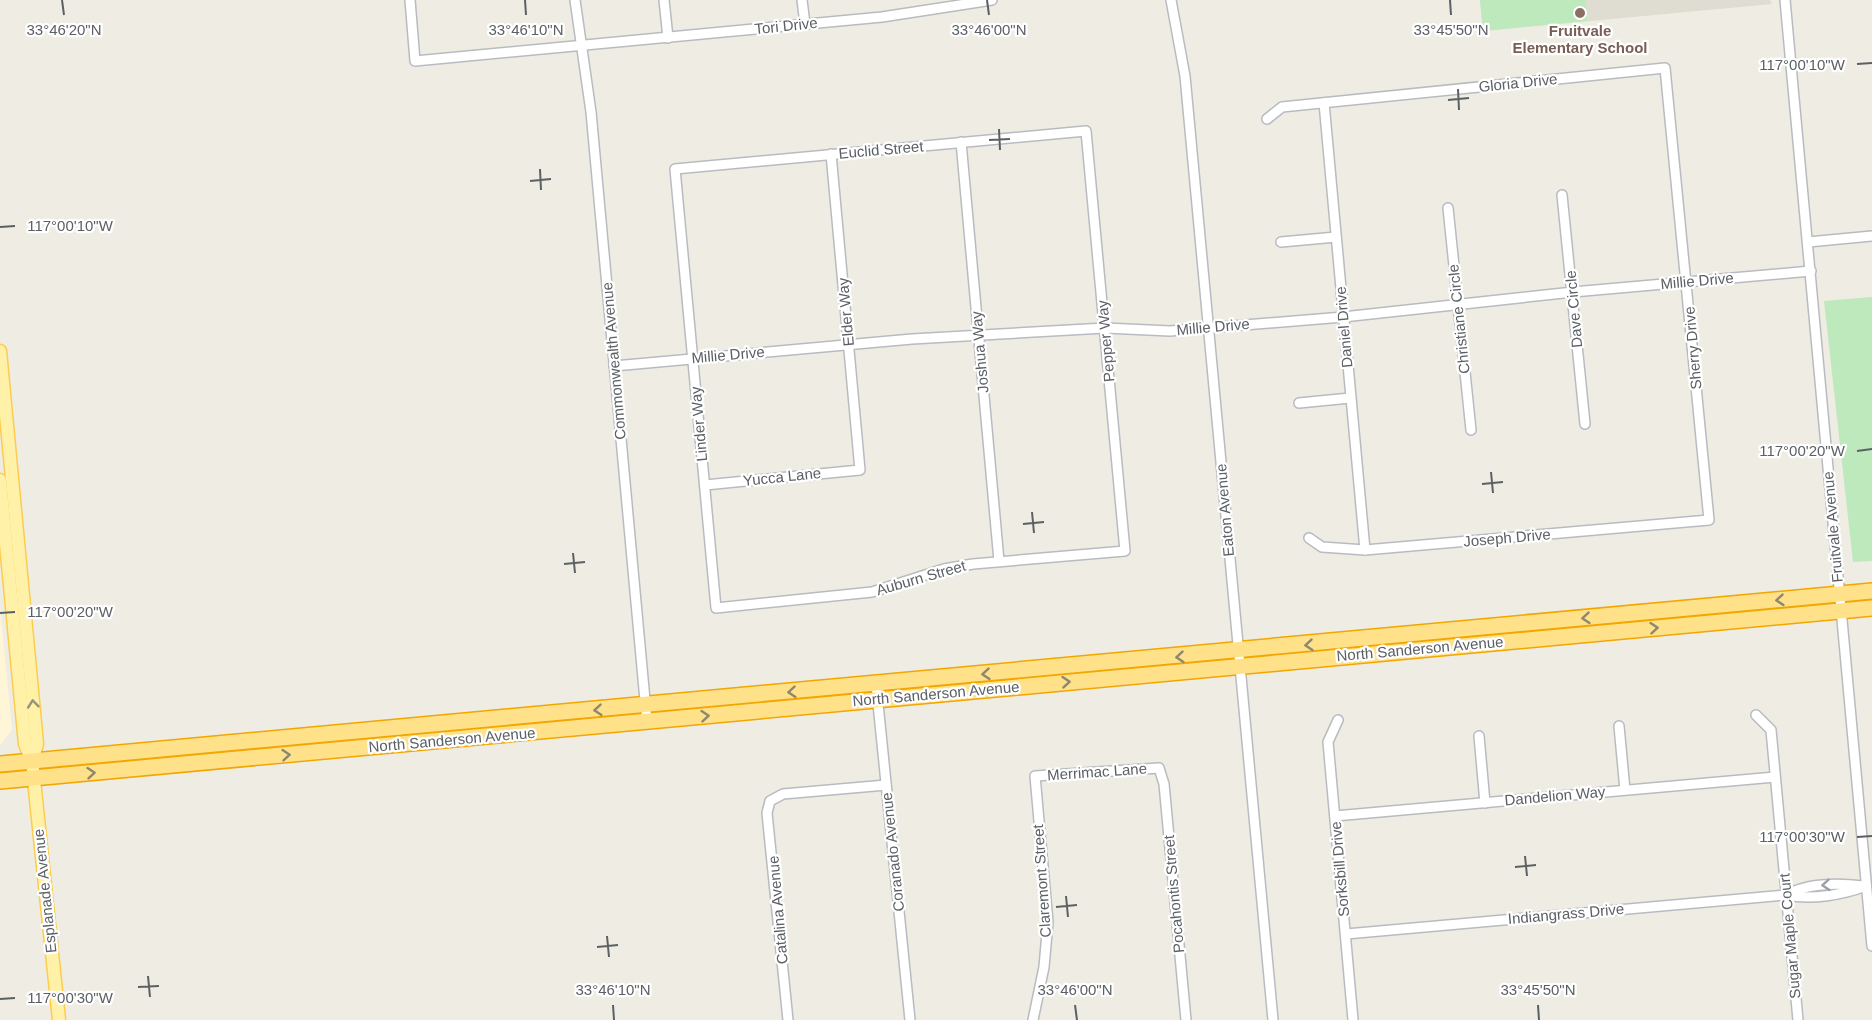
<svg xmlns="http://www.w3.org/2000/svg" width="1872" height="1020" viewBox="0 0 1872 1020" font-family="Helvetica,sans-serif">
<rect width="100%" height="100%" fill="#efede3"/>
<path fill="#fff6d8" d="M 0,606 L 12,730 L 0,745 Z"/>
<path fill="#dfdcd2" d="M 1480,0 L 1770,0 L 1772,4 L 1483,31 Z"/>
<g fill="#bde9bd">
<path d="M 1480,0 L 1586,0 L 1587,21 L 1483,31 Z"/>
<path d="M 1872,297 L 1872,561 L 1853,562 L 1824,301 Z"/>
</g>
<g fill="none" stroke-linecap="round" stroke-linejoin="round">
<g stroke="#b8bbc1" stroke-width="12">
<g id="minor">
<path d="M 410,0 L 415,61 L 882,17 L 992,0"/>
<path d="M 575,0 L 591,112 L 647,722"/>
<path d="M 664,0 L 668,38"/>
<path d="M 802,0 L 805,24"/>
<path d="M 1171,0 L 1185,76 L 1273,1020"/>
<path d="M 1785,0 L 1872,946"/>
<path d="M 1324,103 L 1365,550"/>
<path d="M 1267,119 L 1282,107 L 1665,68 L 1709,520 L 1365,550 L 1322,547 L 1309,538"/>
<path d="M 1086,131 L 1125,551 L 973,564 L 944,569 L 872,592 L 716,608 L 675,169 Z"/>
<path d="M 961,142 L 999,561"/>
<path d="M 1562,195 L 1585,424"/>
<path d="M 1448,208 L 1471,430"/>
<path d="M 1281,242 L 1336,237"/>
<path d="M 1808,242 L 1872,236"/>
<path d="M 614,366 L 912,339 L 1105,328 L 1170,331 L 1343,317 L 1573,292 L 1811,271"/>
<path d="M 1299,403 L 1350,398"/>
<path d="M 705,485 L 860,470 L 831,154"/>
<path d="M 876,684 L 910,1020"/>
<path d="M 1756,715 L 1771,730 L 1798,1020"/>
<path d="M 1338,720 L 1328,742 L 1353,1020"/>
<path d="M 1619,726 L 1625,790"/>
<path d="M 1479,736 L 1485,803"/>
<path d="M 1335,816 L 1775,777"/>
<path d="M 1786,895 C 1808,883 1838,883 1863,886"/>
<path d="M 1346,934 L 1786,895 C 1812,900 1842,895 1866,886"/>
<path d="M 788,1020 L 767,813 L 770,801 L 783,794 L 886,785"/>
<path d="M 1033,1020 L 1044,967 L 1048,922 L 1035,776 L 1159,768 L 1164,784 L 1186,1020"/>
</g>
</g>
<g stroke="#fdcc4e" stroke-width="15">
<g id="major">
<path d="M 0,351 L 37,744 L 32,761"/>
<path d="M 0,480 L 25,744 L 32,761 L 59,1020"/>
</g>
</g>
<g stroke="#f2a600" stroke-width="18">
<g id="highway">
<path d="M 0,764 L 1872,591"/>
<path d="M 0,781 L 1872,608"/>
</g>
</g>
<use href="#minor" stroke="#fff" stroke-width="9"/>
<use href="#major" stroke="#fff1a8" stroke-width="12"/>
<use href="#highway" stroke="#ffe18a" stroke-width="15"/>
</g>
<defs><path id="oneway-chevron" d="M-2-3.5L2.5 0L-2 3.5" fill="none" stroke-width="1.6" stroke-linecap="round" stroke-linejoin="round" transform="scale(1.5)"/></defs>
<g stroke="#8c8770">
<use href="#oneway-chevron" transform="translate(1780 600) rotate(175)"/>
<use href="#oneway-chevron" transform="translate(1586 618) rotate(175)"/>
<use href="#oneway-chevron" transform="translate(1654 628) rotate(-5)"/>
<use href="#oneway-chevron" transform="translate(1309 645) rotate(175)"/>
<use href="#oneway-chevron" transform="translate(1180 657) rotate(175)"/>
<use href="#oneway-chevron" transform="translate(986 674) rotate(175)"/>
<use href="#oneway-chevron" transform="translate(1066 682) rotate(-5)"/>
<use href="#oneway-chevron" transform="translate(792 692) rotate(175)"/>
<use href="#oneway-chevron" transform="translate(598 710) rotate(175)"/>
<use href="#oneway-chevron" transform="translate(705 716) rotate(-5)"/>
<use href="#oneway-chevron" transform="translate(286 755) rotate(-5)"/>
<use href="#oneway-chevron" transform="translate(91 773) rotate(-5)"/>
</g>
<use stroke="#94937c" href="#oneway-chevron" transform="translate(33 704) rotate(-96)"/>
<use stroke="#9da0a3" href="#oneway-chevron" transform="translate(1826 885) rotate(175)"/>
<path fill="none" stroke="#5b6065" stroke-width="2" d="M 62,0 L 64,15M 525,0 L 526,15M 987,0 L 989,15M 1450,0 L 1451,15M 1857,64 L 1872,63M 1458,89 L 1459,110M 1448,100 L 1469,98M 999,129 L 1000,150M 989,140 L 1010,139M 540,169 L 541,190M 530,181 L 551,179M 0,227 L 15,226M 1857,451 L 1872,449M 1491,472 L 1493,493M 1482,484 L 1503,482M 1032,512 L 1034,533M 1023,524 L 1044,522M 573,553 L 575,573M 564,564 L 585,562M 0,613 L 15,612M 1857,837 L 1872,836M 1525,856 L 1527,876M 1515,867 L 1536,865M 1066,896 L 1068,917M 1056,907 L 1077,905M 607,936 L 609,957M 597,947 L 618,945M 148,976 L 150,997M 138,987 L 159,986M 0,999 L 15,998M 613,1005 L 614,1020M 1075,1005 L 1077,1020M 1538,1005 L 1539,1020"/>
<circle fill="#8d6e63" stroke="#fff" stroke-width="2" cx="1580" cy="13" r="6"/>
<g text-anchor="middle" stroke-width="4.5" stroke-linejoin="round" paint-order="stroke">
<g font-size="15" fill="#5b6065" stroke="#fff">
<text transform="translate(786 26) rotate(-6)" y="5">Tori Drive</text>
<text transform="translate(1518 83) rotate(-6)" y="5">Gloria Drive</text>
<text transform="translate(881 150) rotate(-5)" y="5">Euclid Street</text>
<text transform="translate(1697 281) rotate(-5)" y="5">Millie Drive</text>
<text transform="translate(1574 309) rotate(-95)" y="5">Dave Circle</text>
<text transform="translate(846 312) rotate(-95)" y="5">Elder Way</text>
<text transform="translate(1459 319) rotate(-96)" y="5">Christiane Circle</text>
<text transform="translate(1213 327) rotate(-5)" y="5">Millie Drive</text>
<text transform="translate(1344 327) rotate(-95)" y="5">Daniel Drive</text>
<text transform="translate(1106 341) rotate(-95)" y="5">Pepper Way</text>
<text transform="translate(1693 348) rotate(-95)" y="5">Sherry Drive</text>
<text transform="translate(980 352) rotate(-95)" y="5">Joshua Way</text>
<text transform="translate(728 355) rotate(-5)" y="5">Millie Drive</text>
<text transform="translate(614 361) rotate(-95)" y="5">Commonwealth Avenue</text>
<text transform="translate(699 424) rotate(-95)" y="5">Linder Way</text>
<text transform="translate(782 477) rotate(-6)" y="5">Yucca Lane</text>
<text transform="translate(1225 510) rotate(-95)" y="5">Eaton Avenue</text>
<text transform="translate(1833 527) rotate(-95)" y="5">Fruitvale Avenue</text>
<text transform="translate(1507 538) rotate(-5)" y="5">Joseph Drive</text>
<text transform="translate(921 578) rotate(-16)" y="5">Auburn Street</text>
<text transform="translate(1420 649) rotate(-5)" y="5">North Sanderson Avenue</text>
<text transform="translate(936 694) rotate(-5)" y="5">North Sanderson Avenue</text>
<text transform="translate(452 740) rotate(-5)" y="5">North Sanderson Avenue</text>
<text transform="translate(1097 772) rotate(-4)" y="5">Merrimac Lane</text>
<text transform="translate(1555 796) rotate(-5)" y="5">Dandelion Way</text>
<text transform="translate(893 852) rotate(-96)" y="5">Coranado Avenue</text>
<text transform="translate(1340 869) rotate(-95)" y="5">Sorksbill Drive</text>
<text transform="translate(1042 881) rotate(-94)" y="5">Claremont Street</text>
<text transform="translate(45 891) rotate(-96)" y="5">Esplanade Avenue</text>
<text transform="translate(1174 894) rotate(-95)" y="5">Pocahontis Street</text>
<text transform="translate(778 910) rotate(-95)" y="5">Catalina Avenue</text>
<text transform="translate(1566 914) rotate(-5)" y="5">Indiangrass Drive</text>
<text transform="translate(1790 936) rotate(-95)" y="5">Sugar Maple Court</text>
</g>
<g font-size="15" font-weight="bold" fill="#785e54" stroke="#fff">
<text x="1580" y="36">Fruitvale<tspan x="1580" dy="17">Elementary School</tspan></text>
</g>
</g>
<g font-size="15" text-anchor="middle" fill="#5b6065" stroke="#fff" stroke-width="4.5" stroke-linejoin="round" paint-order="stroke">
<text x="64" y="35">33°46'20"N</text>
<text x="526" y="35">33°46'10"N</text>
<text x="989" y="35">33°46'00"N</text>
<text x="1451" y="35">33°45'50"N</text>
<text x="1802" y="70">117°00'10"W</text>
<text x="70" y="231">117°00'10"W</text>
<text x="1802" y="456">117°00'20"W</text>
<text x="70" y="617">117°00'20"W</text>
<text x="1802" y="842">117°00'30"W</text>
<text x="613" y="995">33°46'10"N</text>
<text x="1075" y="995">33°46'00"N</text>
<text x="1538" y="995">33°45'50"N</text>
<text x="70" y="1003">117°00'30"W</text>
</g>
</svg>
